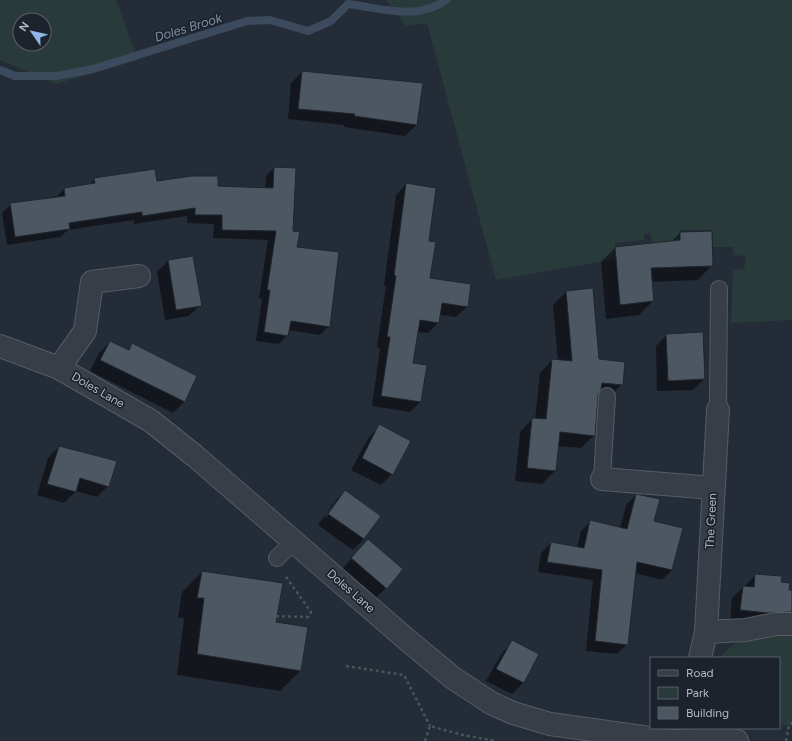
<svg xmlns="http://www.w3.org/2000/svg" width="792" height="741" viewBox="0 0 792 741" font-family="Figtree,sans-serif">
<rect width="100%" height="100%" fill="#242c37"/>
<g fill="#293a3a" fill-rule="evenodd">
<path d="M 0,0 L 116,0 L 138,60 L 56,84 L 0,60 ZM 20,20 L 44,20 L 44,44 L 20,44 Z"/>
<path d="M 386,0 L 792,0 L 792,320 L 731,323 L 733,269 L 744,270 L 746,256 L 733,255 L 733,247 L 713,247 L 713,230 L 679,230 L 679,247 L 655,265 L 650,233 L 644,234 L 644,240 L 615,243 L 616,259 L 496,280 L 427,23 L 406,26 Z"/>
<path d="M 792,635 L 792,726 L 779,724 L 779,658 L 720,658 C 737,634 766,634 792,635 Z"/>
</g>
<g fill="#0007" fill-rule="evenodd">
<path d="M 302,72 L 416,125 L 405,136 L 344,127 L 344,125 L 288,119 L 291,83 Z"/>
<path d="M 274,168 L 296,247 L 329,326 L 320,335 L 288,330 L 287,335 L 279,344 L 256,341 L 262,299 L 259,298 L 268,240 L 213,238 L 214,224 L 187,223 L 187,216 L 134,224 L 134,220 L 68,230 L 60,237 L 7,245 L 2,213 L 11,204 L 55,198 L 64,189 L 89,185 L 95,179 L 265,189 L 266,176 Z"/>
<path d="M 406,184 L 427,242 L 429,279 L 467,307 L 456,317 L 440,315 L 438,323 L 428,333 L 417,332 L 412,364 L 421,401 L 410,412 L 372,406 L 380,348 L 377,347 L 386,286 L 384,286 L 396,195 Z"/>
<path d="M 680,233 L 712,265 L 698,280 L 651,282 L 653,301 L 639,315 L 606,319 L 601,262 L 615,248 L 671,242 Z"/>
<path d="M 192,257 L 200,305 L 189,316 L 165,320 L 157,272 L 168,261 Z"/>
<path d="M 566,292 L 599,360 L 622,384 L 609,397 L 596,396 L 594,435 L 581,448 L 557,446 L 555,471 L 542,484 L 515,481 L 520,432 L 532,419 L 535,419 L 540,373 L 552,360 L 558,361 L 553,305 Z"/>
<path d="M 667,335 L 704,379 L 693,390 L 657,391 L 656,346 Z"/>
<path d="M 110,342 L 127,350 L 132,345 L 196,377 L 184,402 L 173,413 L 90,371 L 99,353 Z"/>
<path d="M 380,426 L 392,474 L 381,485 L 351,470 L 369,437 Z"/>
<path d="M 59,447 L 108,486 L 97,497 L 76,491 L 64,503 L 37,495 L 48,458 Z"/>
<path d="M 345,491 L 380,516 L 364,539 L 353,550 L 318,525 L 334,502 ZM 335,502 L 337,502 L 326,518 L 324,517 Z"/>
<path d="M 636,495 L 653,522 L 672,570 L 662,580 L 635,573 L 627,644 L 617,654 L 586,651 L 593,580 L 538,572 L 541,553 L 551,543 L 577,548 L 581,531 L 591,521 L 620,528 L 626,505 Z"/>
<path d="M 368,541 L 386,588 L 375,599 L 341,570 Z"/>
<path d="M 202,572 L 275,623 L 300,671 L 280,691 L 177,675 L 184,618 L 178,618 L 182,592 Z"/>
<path d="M 756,575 L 780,583 L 788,591 L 792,591 L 792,619 L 730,621 L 732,598 Z"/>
<path d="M 513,642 L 538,655 L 523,683 L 512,694 L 486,681 L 502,653 Z"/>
</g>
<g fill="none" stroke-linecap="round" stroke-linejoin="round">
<path stroke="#3c4a5e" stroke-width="8" d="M 0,70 L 15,76 L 56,76 L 93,69 L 247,21 L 270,20 L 308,31 L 331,21 L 348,4 C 380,8 417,21 446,0"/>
</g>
<g fill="#4d5762" stroke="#1f252e">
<path d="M 302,71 L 423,83 L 417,125 L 354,116 L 355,114 L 298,109 Z"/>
<path d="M 274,167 L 296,168 L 293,231 L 300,232 L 297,247 L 339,252 L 330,327 L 291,321 L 288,336 L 264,332 L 270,290 L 267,290 L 276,231 L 222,230 L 222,215 L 195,215 L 195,208 L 142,216 L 142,212 L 69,223 L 70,229 L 15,237 L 10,203 L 65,196 L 64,188 L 95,183 L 94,178 L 155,169 L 157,181 L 192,176 L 218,176 L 218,186 L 273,188 Z"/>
<path d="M 406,183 L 436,188 L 429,241 L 436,242 L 430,278 L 471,284 L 468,307 L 442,303 L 439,323 L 420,320 L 413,363 L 427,365 L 421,402 L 381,396 L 390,337 L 387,337 L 396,276 L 394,275 Z"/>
<path d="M 712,231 L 713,266 L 651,268 L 654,301 L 620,305 L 615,247 L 680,240 L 680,232 Z"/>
<path d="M 193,256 L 202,306 L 176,310 L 168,260 Z"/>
<path d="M 593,288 L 599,359 L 625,362 L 623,385 L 602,383 L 601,389 L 598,395 L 595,436 L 560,432 L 556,471 L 527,468 L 532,418 L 546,419 L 552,359 L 572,361 L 566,291 Z"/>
<path d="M 703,332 L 705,379 L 668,381 L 666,334 Z"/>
<path d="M 110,341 L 129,350 L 132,343 L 197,376 L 185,402 L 100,360 Z"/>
<path d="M 379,424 L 411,441 L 393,475 L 362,458 Z"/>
<path d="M 59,446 L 117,461 L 109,487 L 80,478 L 76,492 L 47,484 Z"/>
<path d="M 345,490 L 381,516 L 364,539 L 328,514 Z"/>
<path d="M 636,494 L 660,499 L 654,521 L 683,528 L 672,570 L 637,562 L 628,645 L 595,641 L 602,570 L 547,562 L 551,542 L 584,548 L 590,520 L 627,529 Z"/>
<path d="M 368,539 L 403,569 L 387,589 L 351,558 Z"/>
<path d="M 202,571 L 283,583 L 276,622 L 308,627 L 301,671 L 197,654 L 204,598 L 197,598 Z"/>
<path d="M 755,574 L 782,576 L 781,582 L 790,583 L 789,590 L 792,590 L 792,612 L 768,613 L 740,610 L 743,586 L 754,587 Z"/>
<path d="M 512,640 L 539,654 L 524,683 L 496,669 Z"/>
</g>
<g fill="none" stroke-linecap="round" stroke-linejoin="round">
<g stroke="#565c65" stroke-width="18">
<g id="service">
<path d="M 718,410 L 719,289"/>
<path d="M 602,479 L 607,396"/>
<path d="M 277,558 L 294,541"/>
</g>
</g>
<g stroke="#565c65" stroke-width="24">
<g id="minor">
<path d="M 59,368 L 85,331 L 92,282 L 139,276"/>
<path d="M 602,479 L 713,488"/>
<path d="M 706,632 L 745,630 L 776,624 L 792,624"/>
<path d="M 700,658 L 706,632 L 718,410"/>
</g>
</g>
<g stroke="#565c65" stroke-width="24">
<path id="tertiary" d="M 0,346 L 59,368 L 151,421 L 195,456 L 405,638 L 453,678 L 491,703 L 513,713 L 550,724 L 671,741 L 729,739 L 737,741"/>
</g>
<g stroke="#465557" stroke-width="2.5" stroke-dasharray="3 3" stroke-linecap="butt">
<path d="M 270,616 L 308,617 L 311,612 L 286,577"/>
<path d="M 346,666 L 404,675 L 430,726"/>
<path d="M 425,741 L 430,726 L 463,735 L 496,741"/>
<path d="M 786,741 L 789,725 L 792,723"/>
</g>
<use href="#service" stroke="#383e47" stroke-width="16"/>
<use href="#minor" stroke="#383e47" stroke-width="22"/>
<use href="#tertiary" stroke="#383e47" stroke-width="22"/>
</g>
<g text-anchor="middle" stroke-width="3.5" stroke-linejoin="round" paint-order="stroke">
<g font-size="12" fill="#b3b9c3" stroke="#1d232c">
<text transform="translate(98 390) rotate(30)" y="4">Doles Lane</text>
<text transform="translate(711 521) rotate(-87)" y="4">The Green</text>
<text transform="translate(351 591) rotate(41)" y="4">Doles Lane</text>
</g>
<g font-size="13" font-style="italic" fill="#7e90a8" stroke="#1d232c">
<text transform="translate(188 27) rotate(-17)" y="5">Doles Brook</text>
</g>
</g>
<rect x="650" y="657" width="130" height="72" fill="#1d232c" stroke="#595f68"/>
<rect x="658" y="670" width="20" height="6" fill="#383e47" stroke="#595f68"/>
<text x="686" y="677" font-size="12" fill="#b3b9c3">Road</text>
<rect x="658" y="687" width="20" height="12" fill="#293a3a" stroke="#595f68"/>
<text x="686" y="697" font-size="12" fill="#b3b9c3">Park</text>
<rect x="658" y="707" width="20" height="12" fill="#4d5762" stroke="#595f68"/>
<text x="686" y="717" font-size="12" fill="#b3b9c3">Building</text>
<g transform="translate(32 32) rotate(304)"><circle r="19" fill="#1d232c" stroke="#595f68"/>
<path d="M0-3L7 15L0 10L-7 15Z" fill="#91b5e9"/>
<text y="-6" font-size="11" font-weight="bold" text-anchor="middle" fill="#b3b9c3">N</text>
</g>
</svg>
